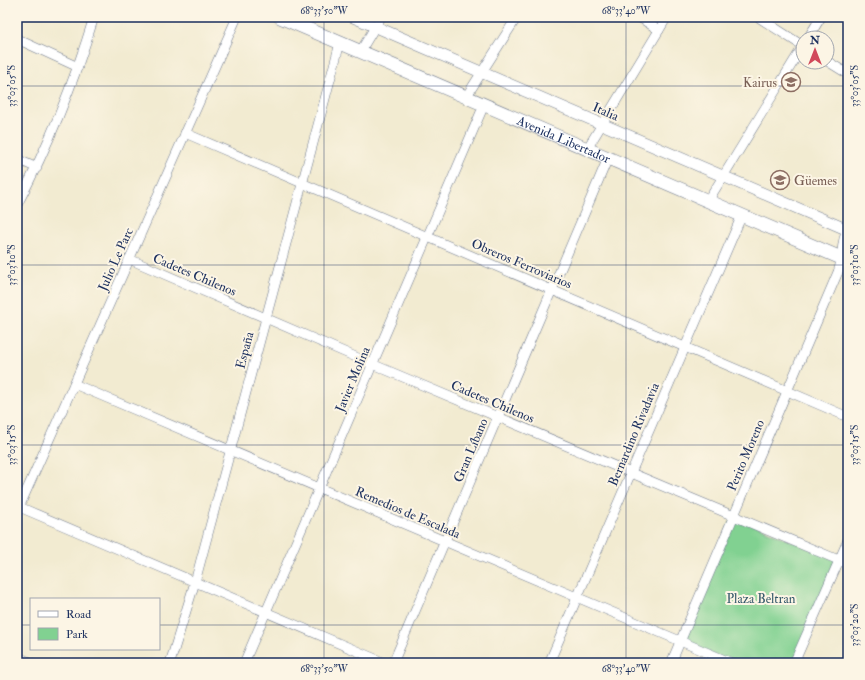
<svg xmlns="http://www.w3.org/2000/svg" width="865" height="680" viewBox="0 0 865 680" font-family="'IM FELL Double Pica',serif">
<rect width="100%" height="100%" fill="#fcf5e5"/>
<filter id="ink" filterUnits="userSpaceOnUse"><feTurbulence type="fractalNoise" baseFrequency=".025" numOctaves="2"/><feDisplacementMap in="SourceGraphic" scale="8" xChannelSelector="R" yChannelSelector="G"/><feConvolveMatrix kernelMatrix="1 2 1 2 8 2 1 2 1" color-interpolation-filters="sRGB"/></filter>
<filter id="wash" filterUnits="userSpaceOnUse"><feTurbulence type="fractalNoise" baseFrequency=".012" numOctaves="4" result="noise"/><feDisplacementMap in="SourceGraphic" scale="16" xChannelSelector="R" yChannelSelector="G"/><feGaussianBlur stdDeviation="0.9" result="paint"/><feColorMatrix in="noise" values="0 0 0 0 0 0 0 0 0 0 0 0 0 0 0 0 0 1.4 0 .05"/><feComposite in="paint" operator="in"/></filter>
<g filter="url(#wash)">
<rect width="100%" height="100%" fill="#f2ebd1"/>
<path fill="#81d191" stroke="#4e8078" d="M 733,516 L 839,561 L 794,663 L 732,663 L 681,641 Z"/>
</g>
<g filter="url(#ink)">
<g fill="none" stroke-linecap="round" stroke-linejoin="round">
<g stroke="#667186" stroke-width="10">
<g id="minor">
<path d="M 639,17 L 659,30"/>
<path d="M 758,17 L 803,46"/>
<path d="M 808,38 L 821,17"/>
<path d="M 17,39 L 78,67"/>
<path d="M 360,52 L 381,17"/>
<path d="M 827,61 L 848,74"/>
<path d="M 466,97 L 517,17"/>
<path d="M 185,133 L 848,417"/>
<path d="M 587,149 L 667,17"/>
<path d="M 17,159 L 37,168"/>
<path d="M 708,201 L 803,46"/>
<path d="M 17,205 C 49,145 74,82 94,17"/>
<path d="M 129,259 L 372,364 L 848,564"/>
<path d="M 74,384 L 732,663"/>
<path d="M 17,506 L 385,663"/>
<path d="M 17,512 L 237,17"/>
<path d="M 17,657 L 32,663"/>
<path d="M 170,663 L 195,582 L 340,43"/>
<path d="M 244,663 L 484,105"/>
<path d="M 393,663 L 608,158"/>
<path d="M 549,663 L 742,215"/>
<path d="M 671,663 L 838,272 C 844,257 840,241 848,227"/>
<path d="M 794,663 L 848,540"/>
</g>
</g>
<g stroke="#667186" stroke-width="12">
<path id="tertiary" d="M 353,17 L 848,230"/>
</g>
<g stroke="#667186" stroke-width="14">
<g id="secondary">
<path id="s1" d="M 280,17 L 848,261"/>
</g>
</g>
<use href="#minor" stroke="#fff" stroke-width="9"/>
<use href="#tertiary" stroke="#fff" stroke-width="11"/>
<use href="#secondary" stroke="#fff" stroke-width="13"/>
</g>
</g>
<path fill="none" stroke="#1b2f5e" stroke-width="1" stroke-opacity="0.45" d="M 21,17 L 21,663M 324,17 L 324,663M 626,17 L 626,663M 17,86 L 848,86M 17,265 L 848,265M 17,445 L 848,445M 17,625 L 31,625M 159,625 L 848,625"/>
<defs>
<g id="school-ring" transform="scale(1)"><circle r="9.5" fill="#fcf5e5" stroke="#8d6e63" stroke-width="1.5"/><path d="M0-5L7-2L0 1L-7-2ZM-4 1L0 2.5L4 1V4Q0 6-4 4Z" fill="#8d6e63"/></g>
</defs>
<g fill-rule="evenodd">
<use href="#school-ring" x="791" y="82"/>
<use href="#school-ring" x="780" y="180"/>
</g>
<g text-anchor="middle" stroke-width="4" stroke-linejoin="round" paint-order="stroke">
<g font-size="13" fill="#785e54" stroke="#fcf5e5" text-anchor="end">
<text x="777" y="87">Kairus</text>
<text x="794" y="185" text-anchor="start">Güemes</text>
</g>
<g font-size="13" fill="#1b2f5e" stroke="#fcf5e5">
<text transform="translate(606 111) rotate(23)" y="5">Italia</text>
<text dy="5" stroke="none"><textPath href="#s1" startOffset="309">Avenida Libertador</textPath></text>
<text transform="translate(115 259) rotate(-66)" y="5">Julio Le Parc</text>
<text transform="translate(522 263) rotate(23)" y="5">Obreros Ferroviarios</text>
<text transform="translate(195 274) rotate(23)" y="5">Cadetes Chilenos</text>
<text transform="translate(244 350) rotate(-75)" y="5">España</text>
<text transform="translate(352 379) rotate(-67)" y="5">Javier Molina</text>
<text transform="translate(493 401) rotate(23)" y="5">Cadetes Chilenos</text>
<text transform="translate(633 434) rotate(-67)" y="5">Bernardino Rivadavia</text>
<text transform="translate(470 450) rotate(-67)" y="5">Gran Líbano</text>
<text transform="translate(745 455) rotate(-67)" y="5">Perito Moreno</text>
<text transform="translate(408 512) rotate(23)" y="5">Remedios de Escalada</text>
</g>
<g font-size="13" fill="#34586b" stroke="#fcf5e5">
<text x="761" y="603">Plaza Beltran</text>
</g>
</g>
<rect width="865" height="680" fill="none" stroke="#fcf5e5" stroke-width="44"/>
<rect x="30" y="598" width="130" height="52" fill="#fcf5e5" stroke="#a2a6af"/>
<rect x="38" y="611" width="20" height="6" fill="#ffffff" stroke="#a2a6af"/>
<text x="66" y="618" font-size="12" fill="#1b2f5e">Road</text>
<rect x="38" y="628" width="20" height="12" fill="#81d191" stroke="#a2a6af"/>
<text x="66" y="638" font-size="12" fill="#1b2f5e">Park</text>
<g transform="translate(815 50)"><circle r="19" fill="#fcf5e5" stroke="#a2a6af"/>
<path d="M0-3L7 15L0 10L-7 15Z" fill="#d1495b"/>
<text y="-6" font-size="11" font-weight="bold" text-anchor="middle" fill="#1b2f5e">N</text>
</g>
<rect x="22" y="22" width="821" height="636" fill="none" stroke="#1b2f5e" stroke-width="1.5"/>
<g font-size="10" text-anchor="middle" fill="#1b2f5e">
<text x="324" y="14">68°33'50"W</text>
<text x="626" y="14">68°33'40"W</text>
<text transform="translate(11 86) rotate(-90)" y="4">33°03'05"S</text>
<text transform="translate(854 86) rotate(-90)" y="4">33°03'05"S</text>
<text transform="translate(11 265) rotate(-90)" y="4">33°03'10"S</text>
<text transform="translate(854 265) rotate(-90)" y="4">33°03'10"S</text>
<text transform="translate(11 445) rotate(-90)" y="4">33°03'15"S</text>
<text transform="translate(854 445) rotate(-90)" y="4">33°03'15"S</text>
<text transform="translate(854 625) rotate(-90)" y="4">33°03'20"S</text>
<text x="324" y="672">68°33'50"W</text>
<text x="626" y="672">68°33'40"W</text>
</g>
</svg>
